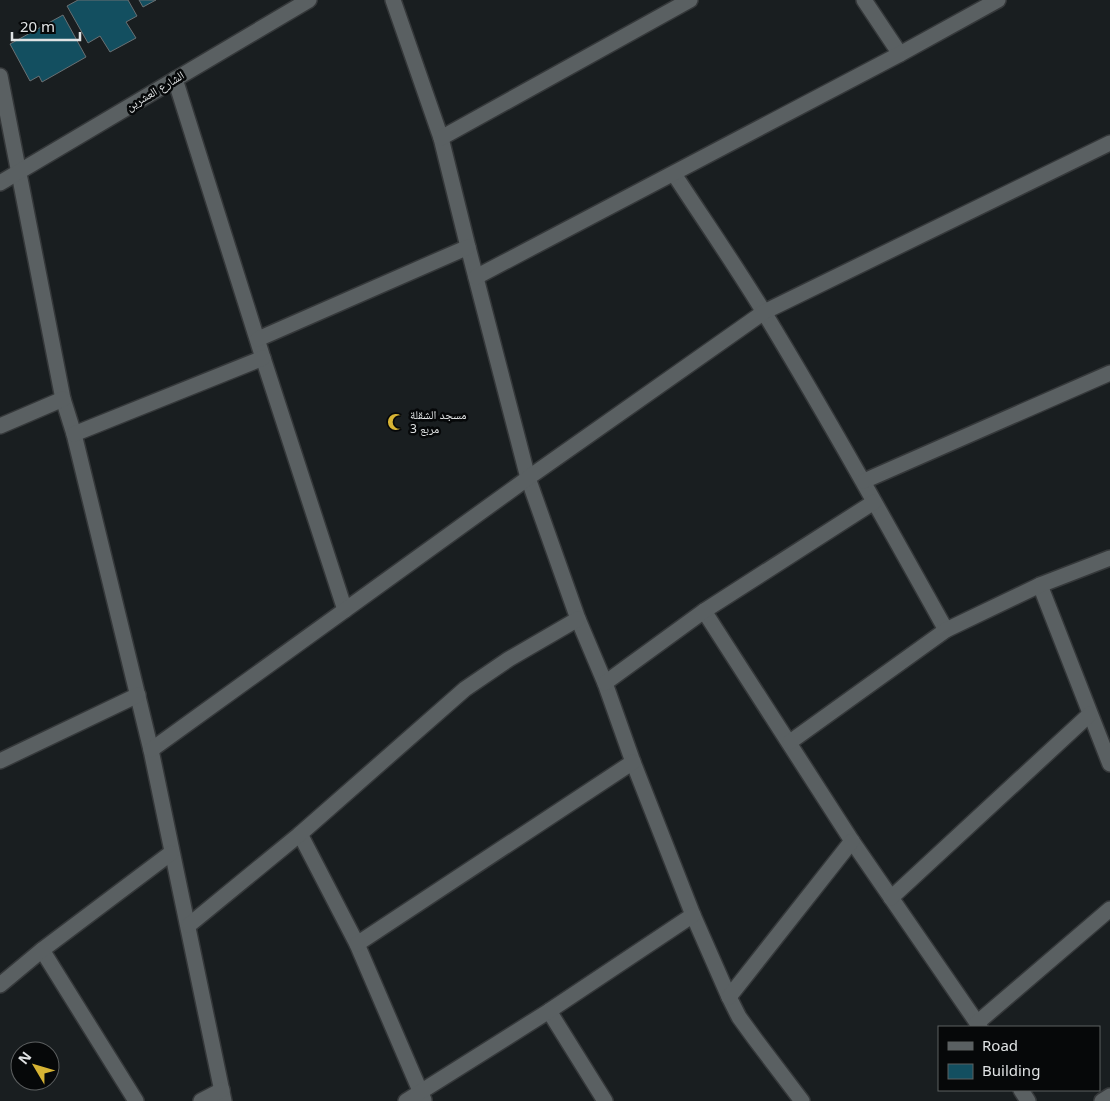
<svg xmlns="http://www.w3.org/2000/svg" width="1110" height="1101" viewBox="0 0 1110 1101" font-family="'Noto Sans','Noto Naskh Arabic',sans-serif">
<rect width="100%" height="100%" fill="#191e20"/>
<g fill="#134f60" stroke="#6a7073">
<path d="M 78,0 L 128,0 L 137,16 L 126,22 L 136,38 L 110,52 L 100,36 L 88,43 L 67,6 Z"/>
<path d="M 139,0 L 156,0 L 143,7 Z"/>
<path d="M 63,15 L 86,57 L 42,82 L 39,76 L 30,81 L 10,44 Z"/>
</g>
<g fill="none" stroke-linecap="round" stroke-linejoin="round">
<g stroke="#35383a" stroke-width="18">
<g id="minor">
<path d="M 393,0 L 441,138 L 468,247 L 528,478 L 578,619 L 605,683 L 633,762 L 693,915 L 729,997 L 739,1017 L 755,1039 L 802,1101"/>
<path d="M 864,0 L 900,54"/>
<path d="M 0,76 L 63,399 L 74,434 L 151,750 L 224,1101"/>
<path d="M 175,79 L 263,358 L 345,610"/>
<path d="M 441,138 L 690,0"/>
<path d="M 674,174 C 704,220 736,266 765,314 C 828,418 887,524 946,630"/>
<path d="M 0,183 L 309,0"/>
<path d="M 476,277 L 900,54 L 998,0"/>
<path d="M 258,339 L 468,247"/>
<path d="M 0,426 L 63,399"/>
<path d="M 74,434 L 263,358"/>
<path d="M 864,481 L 1110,373"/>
<path d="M 1040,585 L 1110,764"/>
<path d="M 704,611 L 852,841 L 980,1027"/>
<path d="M 605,683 L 704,611 L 874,502"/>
<path d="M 790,742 L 946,630 L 1040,585 L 1110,558"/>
<path d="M 151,750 L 528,478 L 764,312 L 1110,143"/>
<path d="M 0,761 L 138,695"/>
<path d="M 300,834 L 357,944 L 424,1100"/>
<path d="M 891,898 L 1090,714"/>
<path d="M 189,925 L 300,834 L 465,689 L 509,659 L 578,619"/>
<path d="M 357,944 L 633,762"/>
<path d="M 42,950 L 136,1101"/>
<path d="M 0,985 L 42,950 L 171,853"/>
<path d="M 729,997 L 852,841"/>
<path d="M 549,1011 L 605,1101"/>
<path d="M 977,1023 L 1110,909"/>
<path d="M 1021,1090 L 1028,1101"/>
<path d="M 201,1101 L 222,1090"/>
<path d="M 406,1101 L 549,1011 L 693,915"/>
<path d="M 1102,1101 L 1110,1096"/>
</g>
</g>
<use href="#minor" stroke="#5a6062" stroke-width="15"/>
</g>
<defs>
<g id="mosque-bare" transform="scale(1.35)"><path d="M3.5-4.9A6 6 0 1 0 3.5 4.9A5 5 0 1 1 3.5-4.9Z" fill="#d7b434" stroke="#060809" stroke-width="2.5" paint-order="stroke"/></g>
</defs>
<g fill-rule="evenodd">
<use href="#mosque-bare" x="396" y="422"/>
</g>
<g text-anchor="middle" stroke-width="5" stroke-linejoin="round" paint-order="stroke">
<g font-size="12" fill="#e0e3e4" stroke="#060809">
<text transform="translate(155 91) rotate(-31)" y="4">الشارع العشرين</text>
</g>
<g font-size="12" fill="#e0e3e4" stroke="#060809" text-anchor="start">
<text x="410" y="419">مسجد الشقلة<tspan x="410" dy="14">مربع 3</tspan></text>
</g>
</g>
<rect x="938" y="1026" width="162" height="65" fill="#060809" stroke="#5d6061"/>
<rect x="948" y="1042" width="25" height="8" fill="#5a6062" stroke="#5d6061"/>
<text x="982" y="1051" font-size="15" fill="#e0e3e4">Road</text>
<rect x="948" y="1064" width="25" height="15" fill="#134f60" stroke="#5d6061"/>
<text x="982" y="1076" font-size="15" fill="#e0e3e4">Building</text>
<g transform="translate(35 1066) rotate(308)"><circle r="24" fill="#060809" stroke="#5d6061"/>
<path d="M0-4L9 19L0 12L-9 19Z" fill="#d7b434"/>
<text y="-8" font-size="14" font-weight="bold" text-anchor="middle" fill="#e0e3e4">N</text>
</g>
<path d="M12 32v8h68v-8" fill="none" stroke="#e0e3e4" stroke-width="2.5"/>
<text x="20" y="32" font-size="15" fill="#e0e3e4" stroke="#060809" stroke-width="4" paint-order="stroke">20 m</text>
</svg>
